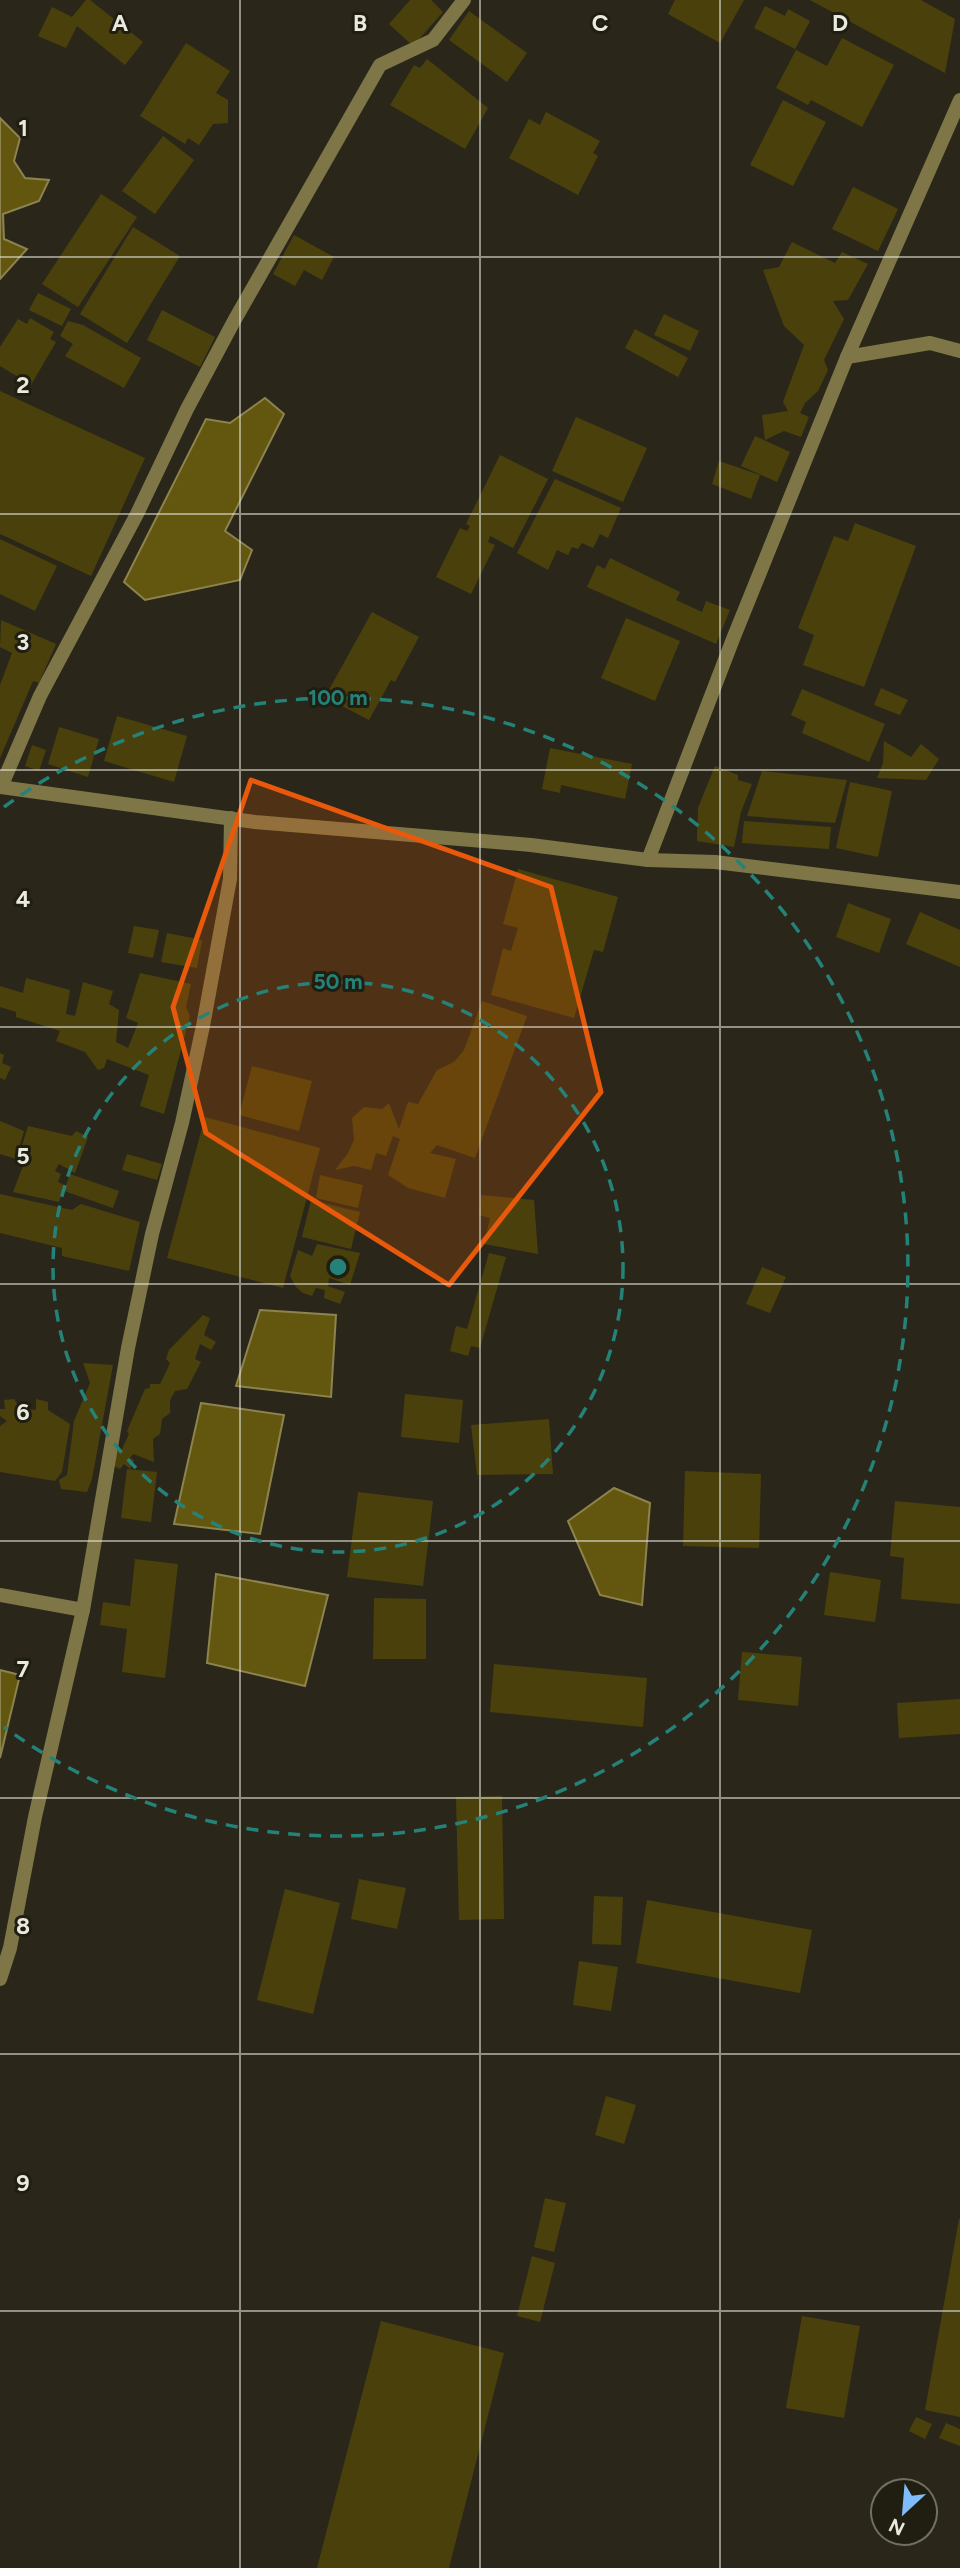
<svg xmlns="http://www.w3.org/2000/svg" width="960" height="2568" viewBox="0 0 960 2568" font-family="Figtree,sans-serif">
<rect width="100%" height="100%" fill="#2a271a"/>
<g fill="#635710" stroke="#8c834e" stroke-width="2">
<path d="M 0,118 L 20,138 L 14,161 L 25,178 L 49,180 L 39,201 L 3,214 L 4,239 L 27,249 L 0,279 Z"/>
<path d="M 265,398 L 284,414 L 225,531 L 252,550 L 240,580 L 145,600 L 124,582 L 206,419 L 230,423 Z"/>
<path d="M 260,1310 L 336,1315 L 331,1397 L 236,1386 Z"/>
<path d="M 201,1403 L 284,1415 L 260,1534 L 174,1524 Z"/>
<path d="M 614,1488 L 650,1503 L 642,1605 L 600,1595 L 568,1521 Z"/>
<path d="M 216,1574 L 328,1595 L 305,1686 L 207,1663 Z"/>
<path d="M 0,1670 L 20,1675 L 0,1758 Z"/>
</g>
<g fill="#4a400c">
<path d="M 86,0 L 90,0 L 143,42 L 125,65 L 77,26 L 66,48 L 38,36 L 52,7 L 72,17 Z"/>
<path d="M 410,0 L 431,0 L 443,12 L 413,46 L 389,24 Z"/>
<path d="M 675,0 L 744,0 L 720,43 L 668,14 Z"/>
<path d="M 810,0 L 921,0 L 955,19 L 945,73 Z"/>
<path d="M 765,6 L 785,16 L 788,9 L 810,21 L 795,49 L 754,28 Z"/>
<path d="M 469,11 L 527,53 L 507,82 L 449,40 Z"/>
<path d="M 842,38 L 894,65 L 862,127 L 811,100 L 808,105 L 776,88 L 796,50 L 827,66 Z"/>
<path d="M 186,43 L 230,71 L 216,93 L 228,100 L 228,123 L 213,124 L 199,145 L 188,138 L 185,144 L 140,116 Z"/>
<path d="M 427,59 L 488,108 L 465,149 L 390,105 L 414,65 L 420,68 Z"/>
<path d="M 783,100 L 826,122 L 793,186 L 750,165 Z"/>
<path d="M 546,112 L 600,141 L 593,153 L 598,156 L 578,195 L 509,158 L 529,119 L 540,125 Z"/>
<path d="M 163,136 L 194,160 L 155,214 L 122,191 Z"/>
<path d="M 853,187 L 898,209 L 878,251 L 832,229 Z"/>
<path d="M 101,194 L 137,217 L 78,307 L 42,284 Z"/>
<path d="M 133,227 L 180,256 L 127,343 L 80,314 Z"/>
<path d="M 294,235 L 334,257 L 322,280 L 304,270 L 295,286 L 273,274 Z"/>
<path d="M 792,242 L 835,263 L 842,252 L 868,264 L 848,300 L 833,301 L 844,319 L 824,360 L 828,370 L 818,391 L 805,403 L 800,413 L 809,417 L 801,437 L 784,431 L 765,440 L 762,415 L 788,411 L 783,402 L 804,345 L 784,326 L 763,270 L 779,267 Z"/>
<path d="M 38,293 L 71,309 L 62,326 L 29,310 Z"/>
<path d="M 162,310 L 215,337 L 200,367 L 147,340 Z"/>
<path d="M 664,314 L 699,331 L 690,351 L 654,335 Z"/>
<path d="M 30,318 L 54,332 L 50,339 L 56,342 L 31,385 L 0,366 L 0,347 L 18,319 L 27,324 Z"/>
<path d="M 68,321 L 83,325 L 141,358 L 124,388 L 65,356 L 73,344 L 60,336 Z"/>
<path d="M 635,329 L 688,358 L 678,377 L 625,348 Z"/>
<path d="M 0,391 L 145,458 L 91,576 L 0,534 Z"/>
<path d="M 576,417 L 647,448 L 623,502 L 552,471 Z"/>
<path d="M 755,436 L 790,452 L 777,482 L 741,466 Z"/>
<path d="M 500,455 L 548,479 L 513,548 L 490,536 L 488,542 L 495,545 L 471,594 L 436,577 L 460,528 L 467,531 L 470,526 L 466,524 Z"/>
<path d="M 719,461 L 760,475 L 751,499 L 712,484 Z"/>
<path d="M 555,479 L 621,508 L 608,538 L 600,534 L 593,548 L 582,543 L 578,549 L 572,547 L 568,555 L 557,550 L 548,570 L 517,553 Z"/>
<path d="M 855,523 L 916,546 L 864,687 L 803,665 L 814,635 L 798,628 L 834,536 L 848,541 Z"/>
<path d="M 0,539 L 57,566 L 35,611 L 0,594 Z"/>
<path d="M 610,558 L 680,592 L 676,600 L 702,612 L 706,601 L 730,610 L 716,644 L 587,587 L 597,565 L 605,569 Z"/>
<path d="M 372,612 L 419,637 L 395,682 L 391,680 L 369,720 L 325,697 Z"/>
<path d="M 626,618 L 680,641 L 655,701 L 601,678 Z"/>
<path d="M 1,620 L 56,644 L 39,683 L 33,681 L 0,758 L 0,685 L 12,653 L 0,647 Z"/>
<path d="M 881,688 L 908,700 L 900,715 L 874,705 Z"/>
<path d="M 802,689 L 885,724 L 869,762 L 802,733 L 806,722 L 791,715 Z"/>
<path d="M 117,716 L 187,736 L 174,782 L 104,761 Z"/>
<path d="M 59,727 L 99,739 L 88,777 L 48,764 Z"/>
<path d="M 884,741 L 911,757 L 921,744 L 939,759 L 926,780 L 877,778 L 883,763 Z"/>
<path d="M 32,745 L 46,750 L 39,771 L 25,766 Z"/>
<path d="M 550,748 L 632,764 L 625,799 L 561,785 L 560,793 L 542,789 Z"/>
<path d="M 715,766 L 738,775 L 738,780 L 752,784 L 741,812 L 734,847 L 697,841 L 698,808 Z"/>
<path d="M 762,771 L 847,780 L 835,823 L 747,816 Z"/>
<path d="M 850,782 L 892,791 L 878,857 L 836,848 Z"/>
<path d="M 744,821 L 831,827 L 829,849 L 742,843 Z"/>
<path d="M 518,869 L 618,897 L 603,952 L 594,950 L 574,1018 L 491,995 L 503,948 L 511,951 L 518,928 L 503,924 Z"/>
<path d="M 848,903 L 891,919 L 879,953 L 836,937 Z"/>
<path d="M 920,912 L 960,930 L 960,967 L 906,944 Z"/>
<path d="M 134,926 L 159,930 L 153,958 L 128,953 Z"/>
<path d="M 167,933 L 202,940 L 197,968 L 161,962 Z"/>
<path d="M 140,973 L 191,984 L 186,1007 L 190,1016 L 164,1114 L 140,1106 L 149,1075 L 107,1059 L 104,1068 L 98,1070 L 85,1052 L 56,1041 L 60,1031 L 16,1017 L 16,1012 L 0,1007 L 0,986 L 23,993 L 26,978 L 70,990 L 66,1014 L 75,1016 L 83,982 L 113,991 L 109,1004 L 119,1010 L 116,1042 L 128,1048 L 138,1023 L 126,1018 Z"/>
<path d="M 482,1001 L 527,1016 L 475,1158 L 437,1145 L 430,1153 L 456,1159 L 445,1198 L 408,1188 L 388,1175 L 400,1139 L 393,1136 L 386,1156 L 376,1153 L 371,1170 L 354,1166 L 335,1170 L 348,1153 L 354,1140 L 352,1118 L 364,1107 L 382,1109 L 389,1103 L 399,1129 L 408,1102 L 418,1104 L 437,1070 L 454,1062 L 464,1050 Z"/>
<path d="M 0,1053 L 4,1055 L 2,1063 L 11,1067 L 5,1080 L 0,1078 Z"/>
<path d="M 252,1066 L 312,1081 L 299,1131 L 239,1115 Z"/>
<path d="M 205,1117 L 320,1148 L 283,1288 L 167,1258 Z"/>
<path d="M 0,1121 L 24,1131 L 16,1159 L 0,1154 Z"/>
<path d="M 28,1126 L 72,1136 L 76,1131 L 88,1137 L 75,1173 L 59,1164 L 55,1171 L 61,1174 L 58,1182 L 64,1185 L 59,1202 L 13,1192 L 23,1166 L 17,1162 Z"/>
<path d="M 127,1154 L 162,1164 L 157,1180 L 122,1170 Z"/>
<path d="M 70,1174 L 119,1191 L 113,1208 L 64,1191 Z"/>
<path d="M 320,1175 L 363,1185 L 358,1208 L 316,1198 Z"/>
<path d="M 0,1194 L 72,1210 L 81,1204 L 140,1222 L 129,1271 L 62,1256 L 62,1248 L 0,1233 Z"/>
<path d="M 481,1195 L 534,1200 L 538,1254 L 484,1244 L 490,1218 L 479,1215 Z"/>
<path d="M 311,1200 L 360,1212 L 351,1249 L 302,1237 Z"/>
<path d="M 317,1244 L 360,1253 L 350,1285 L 329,1278 L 328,1286 L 345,1292 L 340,1304 L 324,1298 L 325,1290 L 316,1288 L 312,1296 L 303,1293 L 296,1287 L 290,1276 L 298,1250 L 312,1256 Z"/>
<path d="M 489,1253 L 506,1257 L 480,1348 L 471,1346 L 468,1356 L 450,1351 L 456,1326 L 467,1329 Z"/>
<path d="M 762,1267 L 786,1277 L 770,1313 L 746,1304 Z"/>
<path d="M 203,1315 L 210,1318 L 204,1335 L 216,1342 L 211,1350 L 200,1344 L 195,1359 L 201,1362 L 187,1389 L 175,1391 L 170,1400 L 170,1413 L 162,1419 L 160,1434 L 153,1439 L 154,1462 L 133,1454 L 130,1458 L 134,1460 L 130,1469 L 124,1464 L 120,1469 L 112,1465 L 116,1449 L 121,1451 L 129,1434 L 127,1431 L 145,1389 L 150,1388 L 150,1384 L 160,1384 L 165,1374 L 170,1363 L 166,1359 L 169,1350 Z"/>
<path d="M 83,1363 L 113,1365 L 92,1479 L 87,1492 L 61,1489 L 59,1480 L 67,1475 L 74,1421 L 90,1383 Z"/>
<path d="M 405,1394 L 463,1400 L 459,1443 L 401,1437 Z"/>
<path d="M 14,1399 L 20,1408 L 36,1410 L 36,1399 L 48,1402 L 48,1410 L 70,1424 L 62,1472 L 55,1481 L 0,1472 L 0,1426 L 7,1421 L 0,1416 L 0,1409 L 5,1409 L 4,1400 Z"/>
<path d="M 549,1419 L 553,1474 L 477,1475 L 471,1425 Z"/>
<path d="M 127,1469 L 157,1472 L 151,1522 L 121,1518 Z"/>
<path d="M 685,1471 L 761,1474 L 759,1548 L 683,1546 Z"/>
<path d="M 358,1492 L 433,1501 L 423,1586 L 347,1577 Z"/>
<path d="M 895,1501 L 960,1507 L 960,1604 L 901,1599 L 904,1558 L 890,1556 Z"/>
<path d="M 135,1559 L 178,1564 L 165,1678 L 122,1672 L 127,1629 L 100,1625 L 103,1602 L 130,1606 Z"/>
<path d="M 830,1572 L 881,1580 L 875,1622 L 824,1615 Z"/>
<path d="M 374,1598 L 426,1599 L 426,1659 L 373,1659 Z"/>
<path d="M 742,1652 L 802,1657 L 798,1706 L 738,1700 Z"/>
<path d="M 494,1664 L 647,1678 L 643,1727 L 490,1712 Z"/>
<path d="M 960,1699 L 960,1734 L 899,1738 L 897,1703 Z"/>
<path d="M 502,1796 L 504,1919 L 459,1920 L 456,1797 Z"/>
<path d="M 359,1879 L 406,1888 L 397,1929 L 351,1919 Z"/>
<path d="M 285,1889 L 340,1903 L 313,2014 L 257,2000 Z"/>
<path d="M 594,1896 L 623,1897 L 621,1945 L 592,1944 Z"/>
<path d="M 647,1900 L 812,1930 L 800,1993 L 636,1963 Z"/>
<path d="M 579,1961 L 618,1967 L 611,2011 L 573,2005 Z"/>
<path d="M 606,2096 L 636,2105 L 624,2144 L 595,2135 Z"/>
<path d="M 545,2198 L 566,2203 L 554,2252 L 534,2247 Z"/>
<path d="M 959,2219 L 960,2219 L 960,2417 L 925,2410 Z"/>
<path d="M 532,2256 L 555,2263 L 540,2322 L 517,2316 Z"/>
<path d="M 802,2316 L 860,2326 L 844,2418 L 786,2408 Z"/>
<path d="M 381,2321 L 504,2353 L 449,2568 L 317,2568 Z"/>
<path d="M 916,2417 L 932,2424 L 925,2439 L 909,2431 Z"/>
<path d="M 946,2423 L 960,2429 L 960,2446 L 939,2438 Z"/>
</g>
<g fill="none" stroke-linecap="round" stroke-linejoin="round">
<g stroke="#7f7648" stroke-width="14">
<path d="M 847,357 L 930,343 L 960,351"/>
<path d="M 0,787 L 255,822 L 531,845 L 648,860 L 715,862 L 960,892"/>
<path d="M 1,787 L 40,696 L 137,514 L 187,409 L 234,321 L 380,65 L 433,40 L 464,0"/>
<path d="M 648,860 L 733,639 L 847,357 L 960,100"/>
<path d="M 0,1595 L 83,1610"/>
<path d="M 0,1979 L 10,1948 L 35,1817 L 83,1610 L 128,1348 L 152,1234 L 182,1123 L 203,1026 L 230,879 L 231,818"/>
</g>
</g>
<path fill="#e8590c" fill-opacity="0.2" stroke="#e8590c" stroke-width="5" stroke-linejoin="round" d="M 251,780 L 551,887 L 601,1092 L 449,1285 L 206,1133 L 173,1007 Z"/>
<path fill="none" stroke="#eae9e0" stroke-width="2" stroke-opacity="0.55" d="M 240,0 L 240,2568M 480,0 L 480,2568M 720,0 L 720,2568M 0,257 L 960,257M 0,514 L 960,514M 0,770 L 960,770M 0,1027 L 960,1027M 0,1284 L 960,1284M 0,1541 L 960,1541M 0,1798 L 960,1798M 0,2054 L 960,2054M 0,2311 L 960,2311"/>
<g fill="none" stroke="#258279" stroke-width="3.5" stroke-dasharray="12 9">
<circle cx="338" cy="1267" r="285"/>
<path d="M4 807A569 569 0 1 1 4 1727"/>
</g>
<g font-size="23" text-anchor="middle" font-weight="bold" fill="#eae9e0" stroke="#201e11" stroke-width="6" stroke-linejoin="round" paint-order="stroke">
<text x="120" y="31">A</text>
<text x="360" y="31">B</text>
<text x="600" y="31">C</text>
<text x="840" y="31">D</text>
<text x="23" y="136">1</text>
<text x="23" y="393">2</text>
<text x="23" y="650">3</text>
<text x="23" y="907">4</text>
<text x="23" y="1164">5</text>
<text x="23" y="1420">6</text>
<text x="23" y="1677">7</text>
<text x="23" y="1934">8</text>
<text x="23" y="2191">9</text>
</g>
<circle cx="338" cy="1267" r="10" fill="#258279" stroke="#201e11" stroke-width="3.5"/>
<g font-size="21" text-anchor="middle" font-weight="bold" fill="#258279" stroke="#201e11" stroke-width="6" stroke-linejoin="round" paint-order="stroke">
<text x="338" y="705">100 m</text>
<text x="338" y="989">50 m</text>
</g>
<g transform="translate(904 2512) rotate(206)"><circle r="33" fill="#201e11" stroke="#716f64" stroke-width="2"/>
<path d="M0-5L12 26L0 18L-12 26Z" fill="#7fbdfa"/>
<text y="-10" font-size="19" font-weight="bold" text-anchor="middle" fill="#eae9e0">N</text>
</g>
</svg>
